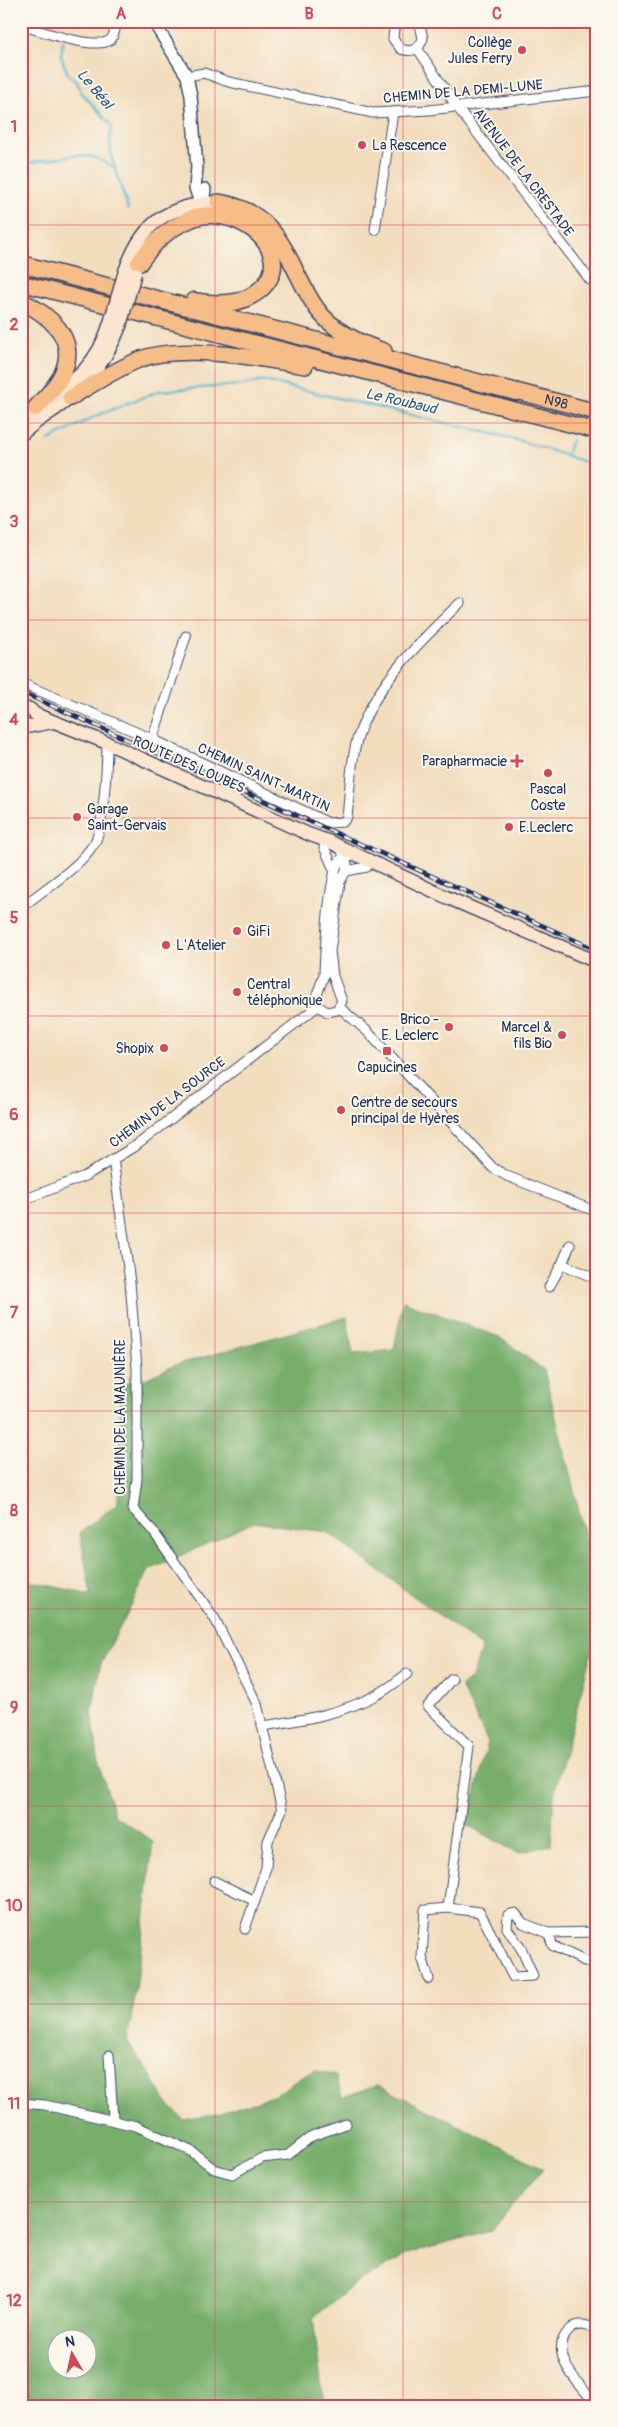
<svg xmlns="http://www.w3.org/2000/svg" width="618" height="2427" viewBox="0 0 618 2427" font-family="Pangolin,sans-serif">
<rect width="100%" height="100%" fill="#fbf7ec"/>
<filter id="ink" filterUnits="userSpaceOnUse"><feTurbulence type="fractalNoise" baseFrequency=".02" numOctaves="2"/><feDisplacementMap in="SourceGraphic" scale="10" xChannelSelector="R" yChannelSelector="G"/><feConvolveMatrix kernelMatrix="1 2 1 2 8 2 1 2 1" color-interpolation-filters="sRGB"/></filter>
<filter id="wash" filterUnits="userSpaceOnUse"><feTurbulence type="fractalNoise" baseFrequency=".0096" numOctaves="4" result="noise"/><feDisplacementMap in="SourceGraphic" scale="20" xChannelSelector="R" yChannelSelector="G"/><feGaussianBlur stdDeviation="1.12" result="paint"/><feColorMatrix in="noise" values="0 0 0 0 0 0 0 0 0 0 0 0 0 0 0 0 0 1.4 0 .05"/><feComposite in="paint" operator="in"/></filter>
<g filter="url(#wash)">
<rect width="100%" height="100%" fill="#f2ddbd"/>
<path fill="#78ae6c" stroke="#4a6e65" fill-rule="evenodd" d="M 403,1301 L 499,1337 L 544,1370 L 590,1555 L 597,1631 L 554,1794 L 551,1845 L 518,1853 L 467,1825 L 488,1742 L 461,1686 L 472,1677 L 482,1647 L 327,1532 L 254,1522 L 149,1570 L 100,1666 L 92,1712 L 99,1765 L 115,1816 L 153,1841 L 136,1991 L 127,2041 L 149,2072 L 165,2101 L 184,2120 L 217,2114 L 276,2095 L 300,2078 L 315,2070 L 336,2076 L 342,2097 L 378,2085 L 543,2168 L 491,2231 L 408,2254 L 354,2285 L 313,2318 L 324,2406 L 21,2406 L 21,1579 L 91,1595 L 80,1533 L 118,1503 L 121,1385 L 143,1380 L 175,1365 L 347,1317 L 353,1354 L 394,1350 ZM 58,2340 L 88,2340 L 88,2370 L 58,2370 Z"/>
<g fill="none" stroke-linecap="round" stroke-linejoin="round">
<g stroke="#4fb2ce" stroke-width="2.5">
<path d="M 63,41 L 61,56 L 68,75 L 77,82 L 81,92 L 112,126 C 104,153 121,182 128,209"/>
<path d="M 21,164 L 77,155 L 94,157 L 116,168"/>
<path d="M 49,440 L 100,414 L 159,391 L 241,385 L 264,381 L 506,437 C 537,445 566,456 597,466"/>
<path d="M 566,457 L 572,440"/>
</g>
</g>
</g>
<g filter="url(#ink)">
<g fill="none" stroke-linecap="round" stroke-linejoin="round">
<g stroke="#3b496c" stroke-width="11">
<g id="minor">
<path d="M 401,21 L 394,28 L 393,39 L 401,49 C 412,53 420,49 423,38 L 420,26 L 414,21"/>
<path d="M 21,25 C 38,30 96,51 110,40 C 115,36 115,27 117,21"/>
<path d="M 420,26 L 430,21"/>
<path d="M 417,48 L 457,107 L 590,280 L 597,282"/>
<path d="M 187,76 L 204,73 L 229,82 L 373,113 L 429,110 L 597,91"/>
<path d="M 375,230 L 393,112"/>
<path d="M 21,683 L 150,738 L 329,823 L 343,822 L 347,817 C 350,792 350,765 357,740 C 373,686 420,641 460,603"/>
<path d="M 152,740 L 186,636"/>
<path d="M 340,846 L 347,864 L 346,871 L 340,882 L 330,951 L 333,976 L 342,1001 L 337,1010 L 327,1012 L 318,1006 C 313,995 323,984 324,973 C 325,952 328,877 339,862 C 343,856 350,856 357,856"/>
<path d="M 324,847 L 335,872"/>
<path d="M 346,871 L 367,867"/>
<path d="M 21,908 C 46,887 78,870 95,842 C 104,825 107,764 107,743"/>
<path d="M 339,1007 L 367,1031 L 493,1168 L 507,1176 L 597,1212"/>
<path d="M 113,1159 L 130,1282 L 137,1368 L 137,1479 L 133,1509 L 153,1531 L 215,1619 L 257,1704 L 282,1810 L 268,1841 L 266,1868 L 245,1929"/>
<path d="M 21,1201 L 85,1176 L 137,1145 L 318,1006"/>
<path d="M 570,1245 L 562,1264 L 597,1279"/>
<path d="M 549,1287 L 562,1264"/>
<path d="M 263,1726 C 302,1720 342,1714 378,1694 C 388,1689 397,1681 407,1674"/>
<path d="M 214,1881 L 255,1901"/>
<path d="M 448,1908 L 469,1746 L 428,1706 L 452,1679"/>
<path d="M 597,1932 L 548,1933 L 553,1946 L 597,1967"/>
<path d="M 429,1979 L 422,1957 L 425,1910 L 448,1908 L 480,1912 L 513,1977 L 533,1976 L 522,1950 L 507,1928 L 508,1915 L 515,1913 L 523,1923 L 548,1933"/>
<path d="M 109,2055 L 113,2119"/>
<path d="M 21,2103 L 45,2105 L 136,2126 L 191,2151 L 214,2169 L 232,2174 L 262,2158 L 288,2155 L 312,2136 L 346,2124"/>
<path d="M 597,2330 C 589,2326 580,2322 572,2328 C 543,2351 581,2386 597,2405"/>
</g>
</g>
<g stroke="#3b496c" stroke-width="14">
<path id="tertiary" d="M 153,21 L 187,76 L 191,96 L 197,167 L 195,188 L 200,203 L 204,197 L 205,189"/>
</g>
<g stroke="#3b496c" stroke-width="15">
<g id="secondary">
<path d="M 125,271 C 142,223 167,205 218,202"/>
<path d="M 21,419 C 62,388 94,376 110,323"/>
<path d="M 21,435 C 36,420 55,411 70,398 C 94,377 109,354 120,326"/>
<path d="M 21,708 L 30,709 L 35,714 L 107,743 L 308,834 L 330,842 L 446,897 L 597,962"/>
<path d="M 21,725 L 26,727 L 53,722"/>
</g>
</g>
<g stroke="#3b496c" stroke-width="18">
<g id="trunk">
<path d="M 218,202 C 285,213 285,263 317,309 C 333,331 359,343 384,351"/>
<path d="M 21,283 L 589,429"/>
<path id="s1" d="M 504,388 L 597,412"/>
<path d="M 70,398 C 93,384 116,369 141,359 C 182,344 261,358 305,366"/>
</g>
</g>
<g stroke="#3b496c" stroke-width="19">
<g id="motorway">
<path d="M 139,263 C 153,243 168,228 191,219 C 218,207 261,224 271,253 C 281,281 252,301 228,303 C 217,304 205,303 194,301"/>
<path d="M 21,264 L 516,392"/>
<path d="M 21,301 C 48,314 77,337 64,370 C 59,385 45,397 36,408"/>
</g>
</g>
<use href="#minor" stroke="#fff" stroke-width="9"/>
<use href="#tertiary" stroke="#fff" stroke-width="11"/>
<use href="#secondary" stroke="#fce5cf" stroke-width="12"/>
<use href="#trunk" stroke="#f7bd88" stroke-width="15"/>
<use href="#motorway" stroke="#f7bd88" stroke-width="16"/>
<g stroke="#1b2f5e" stroke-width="4.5">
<path id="rail" d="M 21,692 L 597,950"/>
</g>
<use href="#rail" stroke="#fbf7ec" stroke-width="2.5" stroke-dasharray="8" stroke-linecap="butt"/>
<g stroke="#3b496c" stroke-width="15" stroke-linecap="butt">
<g id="secondary-bridge">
<path d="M 110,323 L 125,271"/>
<path d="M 120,326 L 135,273"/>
</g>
</g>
<use href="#secondary-bridge" stroke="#fce5cf" stroke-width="12"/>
</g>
</g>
<path fill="none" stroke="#d1495b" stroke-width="1" stroke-opacity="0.55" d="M 215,21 L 215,2406M 403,21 L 403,2406M 21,225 L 597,225M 21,423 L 597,423M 21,620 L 597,620M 21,818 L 597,818M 21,1016 L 597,1016M 21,1213 L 597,1213M 21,1411 L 597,1411M 21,1609 L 597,1609M 21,1806 L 597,1806M 21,2004 L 597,2004M 21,2202 L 597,2202"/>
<g fill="#d1495b" stroke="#fbf7ec" stroke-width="2">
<circle cx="522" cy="50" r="5"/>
<circle cx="362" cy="145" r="5"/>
<path d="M514.5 753.5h5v5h5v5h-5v5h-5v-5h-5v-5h5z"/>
<circle cx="548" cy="773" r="5"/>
<circle cx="77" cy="817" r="5"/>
<circle cx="509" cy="827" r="5"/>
<circle cx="237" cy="931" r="5"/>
<circle cx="166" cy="945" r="5"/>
<circle cx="237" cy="992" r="5"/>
<circle cx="449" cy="1027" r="5"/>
<circle cx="562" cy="1035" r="5"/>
<circle cx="164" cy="1048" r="5"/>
<rect x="382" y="1046" width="10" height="10" rx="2.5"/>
<circle cx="341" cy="1110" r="5"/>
</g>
<g text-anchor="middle" stroke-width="4" stroke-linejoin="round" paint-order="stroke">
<g font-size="14" fill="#1b2f5e" stroke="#fbf7ec" text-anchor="start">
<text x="512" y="47" text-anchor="end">Collège<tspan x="512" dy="16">Jules Ferry</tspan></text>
<text x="372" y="150">La Rescence</text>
<text x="507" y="766" text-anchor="end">Parapharmacie</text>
<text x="548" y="794" text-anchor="middle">Pascal<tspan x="548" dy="16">Coste</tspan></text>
<text x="87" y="814">Garage<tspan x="87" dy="16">Saint-Gervais</tspan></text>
<text x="519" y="832">E.Leclerc</text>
<text x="247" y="936">GiFi</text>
<text x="176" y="950">L'Atelier</text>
<text x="247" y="989">Central<tspan x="247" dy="16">téléphonique</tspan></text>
<text x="439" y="1024" text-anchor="end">Brico -<tspan x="439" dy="16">E. Leclerc</tspan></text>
<text x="552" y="1032" text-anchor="end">Marcel &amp;<tspan x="552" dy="16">fils Bio</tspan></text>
<text x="154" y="1053" text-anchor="end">Shopix</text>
<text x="387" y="1072" text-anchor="middle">Capucines</text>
<text x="351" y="1107">Centre de secours<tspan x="351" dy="16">principal de Hyères</tspan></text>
</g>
<g font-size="14" fill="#1b2f5e" stroke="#fbf7ec">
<text transform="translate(463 91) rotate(-5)" y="5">CHEMIN DE LA DEMI-LUNE</text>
<text transform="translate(524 172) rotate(53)" y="5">AVENUE DE LA CRESTADE</text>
<text dy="5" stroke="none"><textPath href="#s1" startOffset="54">N98</textPath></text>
<text transform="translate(189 764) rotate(24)" y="5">ROUTE DES LOUBES</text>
<text transform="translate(264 777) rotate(25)" y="5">CHEMIN SAINT-MARTIN</text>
<text transform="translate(167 1102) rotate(-37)" y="5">CHEMIN DE LA SOURCE</text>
<text transform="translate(120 1417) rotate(-90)" y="5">CHEMIN DE LA MAUNIÈRE</text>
</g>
<g font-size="15" font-style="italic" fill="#2d5d85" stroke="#fbf7ec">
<text transform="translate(95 89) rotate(50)" y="5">Le Béal</text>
<text transform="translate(401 401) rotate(13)" y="5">Le Roubaud</text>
</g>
</g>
<rect width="618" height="2427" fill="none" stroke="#fbf7ec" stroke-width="55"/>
<g transform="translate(72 2354) rotate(351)"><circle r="24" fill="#fbf7ec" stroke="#a1a7b3"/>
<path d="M0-4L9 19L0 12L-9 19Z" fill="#d1495b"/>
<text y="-8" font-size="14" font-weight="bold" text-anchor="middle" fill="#1b2f5e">N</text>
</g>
<rect x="28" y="28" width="562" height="2372" fill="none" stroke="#d1495b" stroke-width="2"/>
<g font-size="16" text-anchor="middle" font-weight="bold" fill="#d1495b">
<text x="121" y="19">A</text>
<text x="309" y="19">B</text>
<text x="497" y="19">C</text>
<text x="14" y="132">1</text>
<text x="14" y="330">2</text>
<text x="14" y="527">3</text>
<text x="14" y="725">4</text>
<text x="14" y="923">5</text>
<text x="14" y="1120">6</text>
<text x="14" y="1318">7</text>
<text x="14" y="1516">8</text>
<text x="14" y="1713">9</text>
<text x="14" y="1911">10</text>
<text x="14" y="2109">11</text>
<text x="14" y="2306">12</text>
</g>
</svg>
